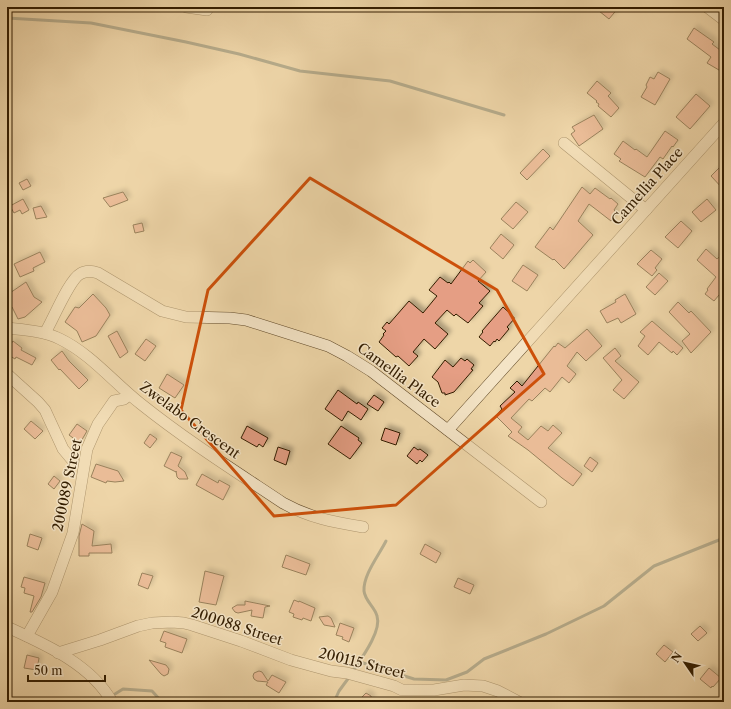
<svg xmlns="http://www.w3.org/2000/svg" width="731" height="709" viewBox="0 0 731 709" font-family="'Libre Caslon Text',serif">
<defs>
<filter id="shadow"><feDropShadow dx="3.5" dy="-3.5" stdDeviation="2" flood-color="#0004"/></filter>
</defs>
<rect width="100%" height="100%" fill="#eed6a8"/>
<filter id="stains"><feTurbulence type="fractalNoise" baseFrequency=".005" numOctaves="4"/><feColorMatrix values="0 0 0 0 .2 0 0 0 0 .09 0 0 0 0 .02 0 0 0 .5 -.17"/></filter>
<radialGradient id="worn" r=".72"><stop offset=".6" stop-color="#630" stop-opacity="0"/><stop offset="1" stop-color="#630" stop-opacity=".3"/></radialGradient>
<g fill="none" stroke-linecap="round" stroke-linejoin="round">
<g stroke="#717969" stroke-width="3">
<path d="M 7,18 L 91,23 L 186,42 L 239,54 L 300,71 L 390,81 L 504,115"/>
<path d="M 360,662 L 414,679 L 446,680 L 467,672 L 484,659 L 546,634 L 604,606 L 654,566 L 719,540 L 724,540"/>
<path d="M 353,671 C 361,659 382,631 377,616 C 375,607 365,601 364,591 C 363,575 379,555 386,541"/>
<path d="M 115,694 L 123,689 L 152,691 L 162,702"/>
<path d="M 92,702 L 105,698"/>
<path d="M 334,702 L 339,691 L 350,676"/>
</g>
</g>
<g fill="#e59e84" stroke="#331d00" filter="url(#shadow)">
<path d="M 594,7 L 619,7 L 609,19 Z"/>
<path d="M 694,28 L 714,42 L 712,44 L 724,53 L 724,73 L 707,63 L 711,57 L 687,39 Z"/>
<path d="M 658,72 L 670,79 L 655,105 L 641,97 L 647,87 L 646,85 L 650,77 L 654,79 Z"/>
<path d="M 597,81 L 611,93 L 608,96 L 619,108 L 611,117 L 598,106 L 599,104 L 596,102 L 597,101 L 587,93 Z"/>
<path d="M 696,94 L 710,106 L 690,129 L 676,117 Z"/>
<path d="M 594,115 L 603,129 L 579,146 L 571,134 L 575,131 L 572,127 Z"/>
<path d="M 665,131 L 678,140 L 673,147 L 672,146 L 663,159 L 660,157 L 645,177 L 619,161 L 621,159 L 614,154 L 623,141 L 635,150 L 636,149 L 647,157 Z"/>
<path d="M 543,149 L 550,156 L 527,180 L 520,173 Z"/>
<path d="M 724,166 L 724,190 L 711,176 L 719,168 L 720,170 Z"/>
<path d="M 27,179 L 31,186 L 23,190 L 19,183 Z"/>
<path d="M 582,187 L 590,194 L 595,188 L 610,199 L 611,198 L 618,204 L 614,210 L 617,213 L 611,221 L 589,204 L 578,221 L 593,235 L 564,269 L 554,259 L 553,260 L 535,247 L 550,227 L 553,230 Z"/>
<path d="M 123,192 L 128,200 L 110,207 L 103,198 Z"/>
<path d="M 23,199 L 29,210 L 22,214 L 20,210 L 14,213 L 10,206 Z"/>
<path d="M 707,199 L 716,210 L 701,222 L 692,212 Z"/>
<path d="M 516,202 L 528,212 L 513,229 L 501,219 Z"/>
<path d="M 41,206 L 47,217 L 36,219 L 33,208 Z"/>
<path d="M 681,221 L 692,231 L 678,248 L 665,237 Z"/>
<path d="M 142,223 L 144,231 L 135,233 L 133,225 Z"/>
<path d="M 501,234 L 514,245 L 503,259 L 490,248 Z"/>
<path d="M 706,249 L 717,259 L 724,253 L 724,289 L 714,301 L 705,294 L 708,290 L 707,289 L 716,277 L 697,260 Z"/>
<path d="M 651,250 L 662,259 L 655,268 L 657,270 L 652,276 L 637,264 Z"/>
<path d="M 40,252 L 45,262 L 33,268 L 34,271 L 20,277 L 14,264 Z"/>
<path d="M 473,260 L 486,272 L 478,281 L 490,291 L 479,303 L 483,306 L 468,323 L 456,314 L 454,316 L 447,310 L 435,323 L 448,334 L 435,349 L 424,339 L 413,352 L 418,356 L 409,366 L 398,356 L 396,357 L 379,342 L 384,335 L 383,334 L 386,331 L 382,328 L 387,322 L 389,324 L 409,301 L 423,313 L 437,296 L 429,290 L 440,277 L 448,283 L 449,282 L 451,284 L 468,261 L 470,263 Z"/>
<path d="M 523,265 L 538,275 L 527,291 L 512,281 Z"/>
<path d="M 659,273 L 668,281 L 655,295 L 646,287 Z"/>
<path d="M 26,282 L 34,297 L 42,302 L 25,317 L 18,319 L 12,307 L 7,310 L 7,295 Z"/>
<path d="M 93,294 L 106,308 L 110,315 L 96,336 L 82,342 L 77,331 L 65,322 L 75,307 L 79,308 Z"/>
<path d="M 625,294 L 636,314 L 621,323 L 618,318 L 607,323 L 600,311 L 616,302 L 615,300 Z"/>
<path d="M 678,302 L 689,313 L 691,311 L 711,332 L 691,353 L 682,341 L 690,334 L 669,312 Z"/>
<path d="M 503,307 L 515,318 L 507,327 L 509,329 L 499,341 L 497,339 L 495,342 L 494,341 L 490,346 L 479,337 L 483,332 L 482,331 Z"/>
<path d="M 652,321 L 683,348 L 677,355 L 673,351 L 672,353 L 659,342 L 648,355 L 638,346 L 645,336 L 640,332 Z"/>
<path d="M 587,329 L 602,346 L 586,361 L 577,352 L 567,366 L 576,374 L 569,383 L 562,377 L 550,392 L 545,388 L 532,401 L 529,399 L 511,418 L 522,427 L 518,432 L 528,440 L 541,426 L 548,431 L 553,425 L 562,433 L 548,448 L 582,474 L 573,486 L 562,478 L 528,450 L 508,436 L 512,432 L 496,416 L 502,409 L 500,406 L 515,392 L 510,388 L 517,381 L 522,386 L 554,346 L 555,347 L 558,343 L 565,348 Z"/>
<path d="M 117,331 L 128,352 L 120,358 L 108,336 Z"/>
<path d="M 146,339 L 156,346 L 145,361 L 135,354 Z"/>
<path d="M 13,341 L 22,348 L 21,350 L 36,358 L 32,365 L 16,357 L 15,359 L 7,354 L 7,350 Z"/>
<path d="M 615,348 L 621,356 L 615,361 L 639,382 L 624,399 L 613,390 L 622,380 L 603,358 Z"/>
<path d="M 62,351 L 69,361 L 88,380 L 79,389 L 60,369 L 59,370 L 51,360 Z"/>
<path d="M 461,358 L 465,361 L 467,359 L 474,365 L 471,369 L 473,370 L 454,392 L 445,395 L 445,393 L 442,393 L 438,382 L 432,377 L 445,360 L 453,367 Z"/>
<path d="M 167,374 L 184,385 L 175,398 L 159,388 Z"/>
<path d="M 338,390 L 357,404 L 358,402 L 368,409 L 361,420 L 348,411 L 342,421 L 325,409 Z"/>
<path d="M 374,395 L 384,402 L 378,411 L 367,404 Z"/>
<path d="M 31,421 L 43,431 L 35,439 L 24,429 Z"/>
<path d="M 77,424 L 87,431 L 80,443 L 69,435 Z"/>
<path d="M 247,426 L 268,438 L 263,447 L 259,444 L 257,447 L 241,438 Z"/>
<path d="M 341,426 L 359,438 L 358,440 L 362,443 L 350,459 L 328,444 Z"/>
<path d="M 385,428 L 400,433 L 396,445 L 381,440 Z"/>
<path d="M 150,434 L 157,439 L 150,448 L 144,443 Z"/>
<path d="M 278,447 L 290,451 L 286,465 L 274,460 Z"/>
<path d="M 414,447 L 418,450 L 420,449 L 428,455 L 422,462 L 420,460 L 417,464 L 407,456 Z"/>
<path d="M 171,452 L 182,457 L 178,466 L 185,472 L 188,479 L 179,479 L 177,477 L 176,471 L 176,472 L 164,466 Z"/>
<path d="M 590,457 L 598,463 L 592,472 L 584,466 Z"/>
<path d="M 96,464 L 118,471 L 124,481 L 115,482 L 107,481 L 106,483 L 91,477 Z"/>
<path d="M 202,474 L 218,483 L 219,480 L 230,486 L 223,500 L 196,485 Z"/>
<path d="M 54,476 L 60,481 L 54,489 L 48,484 Z"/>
<path d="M 82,524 L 94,531 L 92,546 L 111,544 L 112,553 L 89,553 L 89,556 L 79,556 L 79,536 Z"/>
<path d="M 30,534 L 42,538 L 38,550 L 27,546 Z"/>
<path d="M 425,544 L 441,553 L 436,563 L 420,554 Z"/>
<path d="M 286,555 L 310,564 L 306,575 L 282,567 Z"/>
<path d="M 205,571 L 224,576 L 216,605 L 199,602 Z"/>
<path d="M 142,573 L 153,576 L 148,589 L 138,585 Z"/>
<path d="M 24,577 L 45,583 L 41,597 L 32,612 L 30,612 L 34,596 L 24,593 L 25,588 L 21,587 Z"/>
<path d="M 458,578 L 474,585 L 470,594 L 454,587 Z"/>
<path d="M 294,600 L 299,602 L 299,601 L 315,608 L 311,621 L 303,618 L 302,620 L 293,617 L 294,614 L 289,612 Z"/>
<path d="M 245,601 L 270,606 L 265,607 L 263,618 L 251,616 L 252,610 L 238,613 L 235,612 L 232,608 L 237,605 L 245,605 Z"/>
<path d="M 328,616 L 331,618 L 335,627 L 324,625 L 319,617 Z"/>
<path d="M 340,623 L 354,628 L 349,642 L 342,639 L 343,637 L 336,635 Z"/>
<path d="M 700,626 L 707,633 L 698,641 L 691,634 Z"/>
<path d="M 164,631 L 187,639 L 182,653 L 165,647 L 166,643 L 160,641 Z"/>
<path d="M 664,645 L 673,652 L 665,662 L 656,654 Z"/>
<path d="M 27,655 L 39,658 L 37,670 L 24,668 Z"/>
<path d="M 149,660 L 166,665 L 169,669 L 168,674 L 164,676 L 161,674 Z"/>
<path d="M 709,668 L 721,678 L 713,687 L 712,686 L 711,688 L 700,679 Z"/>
<path d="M 259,671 L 262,672 L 268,681 L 272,675 L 286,682 L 279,693 L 266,685 L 268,682 L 257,681 L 254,679 L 253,676 L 254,673 Z"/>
<path d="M 366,693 L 371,696 L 372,702 L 361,702 L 362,697 Z"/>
</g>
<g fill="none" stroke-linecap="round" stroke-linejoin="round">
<g stroke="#624b2a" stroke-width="12">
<g id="minor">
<path d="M 186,7 L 207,10"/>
<path d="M 707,7 L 724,20"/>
<path d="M 564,143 L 646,210"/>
<path d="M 7,328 C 25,330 44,331 60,339 C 91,354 114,383 141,404 C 186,440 235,471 283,503 C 310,518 333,522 363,527"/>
<path d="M 45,333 C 53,320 69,280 80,274 C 86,270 92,271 98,273 L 162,311 L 186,317 L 230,318 L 246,320 L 265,326 L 328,346 L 347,356 L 371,371 L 541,502"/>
<path d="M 7,374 L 38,402 L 45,410 L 63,449 L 73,461"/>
<path d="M 448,430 L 724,123"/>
<path d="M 7,627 C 44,644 91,664 112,702"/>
<path d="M 27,636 L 52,592 L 73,533 L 87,449 L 98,424 L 114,401 L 124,399 L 129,395"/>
<path d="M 58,653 L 100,640 L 138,626 L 152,623 L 172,622 L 184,623 L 192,625 L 241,641 L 291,660 L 331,671 L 347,673 L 394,686 L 402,690 L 434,690 L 464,685 L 483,686 L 498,691 L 519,702"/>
</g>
</g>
<use href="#minor" stroke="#f4e4c6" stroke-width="11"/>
</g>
<path d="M0 0H731V709H0ZM 310,178 L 497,290 L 544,374 L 396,505 L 274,516 L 181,410 L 208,290 Z" fill="#eed6a8" fill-opacity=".55" fill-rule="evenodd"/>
<path fill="none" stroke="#cd500a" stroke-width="3" stroke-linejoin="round" d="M 310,178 L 497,290 L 544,374 L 396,505 L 274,516 L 181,410 L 208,290 Z"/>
<g text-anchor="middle" stroke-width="3" stroke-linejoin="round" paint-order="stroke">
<g font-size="14" fill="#331d00" stroke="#f4e4c6">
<text transform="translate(647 186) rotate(-48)" y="5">Camellia Place</text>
<text transform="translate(399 375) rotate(36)" y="5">Camellia Place</text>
<text transform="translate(190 420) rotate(36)" y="5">Zwelabo Crescent</text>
<text transform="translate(67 485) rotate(-78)" y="5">200089 Street</text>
<text transform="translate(237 626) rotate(18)" y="5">200088 Street</text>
<text transform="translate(362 663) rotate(14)" y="5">200115 Street</text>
</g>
</g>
<rect width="731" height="709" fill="none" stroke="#eed6a8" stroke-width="24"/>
<rect x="8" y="8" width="715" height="693" fill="none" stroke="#331d00" stroke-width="2"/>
<rect x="12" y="12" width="707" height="685" fill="none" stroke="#331d00"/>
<g transform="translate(685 663) rotate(304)" stroke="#f4e4c6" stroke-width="3" paint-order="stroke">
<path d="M0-3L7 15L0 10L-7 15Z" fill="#331d00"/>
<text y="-6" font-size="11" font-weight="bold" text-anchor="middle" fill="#331d00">N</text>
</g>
<path d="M28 675v6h77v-6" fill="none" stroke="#331d00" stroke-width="2"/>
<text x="34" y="675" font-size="12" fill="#331d00" stroke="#f4e4c6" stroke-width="3" paint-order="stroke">50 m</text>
<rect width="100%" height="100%" filter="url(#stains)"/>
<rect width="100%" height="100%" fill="url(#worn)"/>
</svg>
